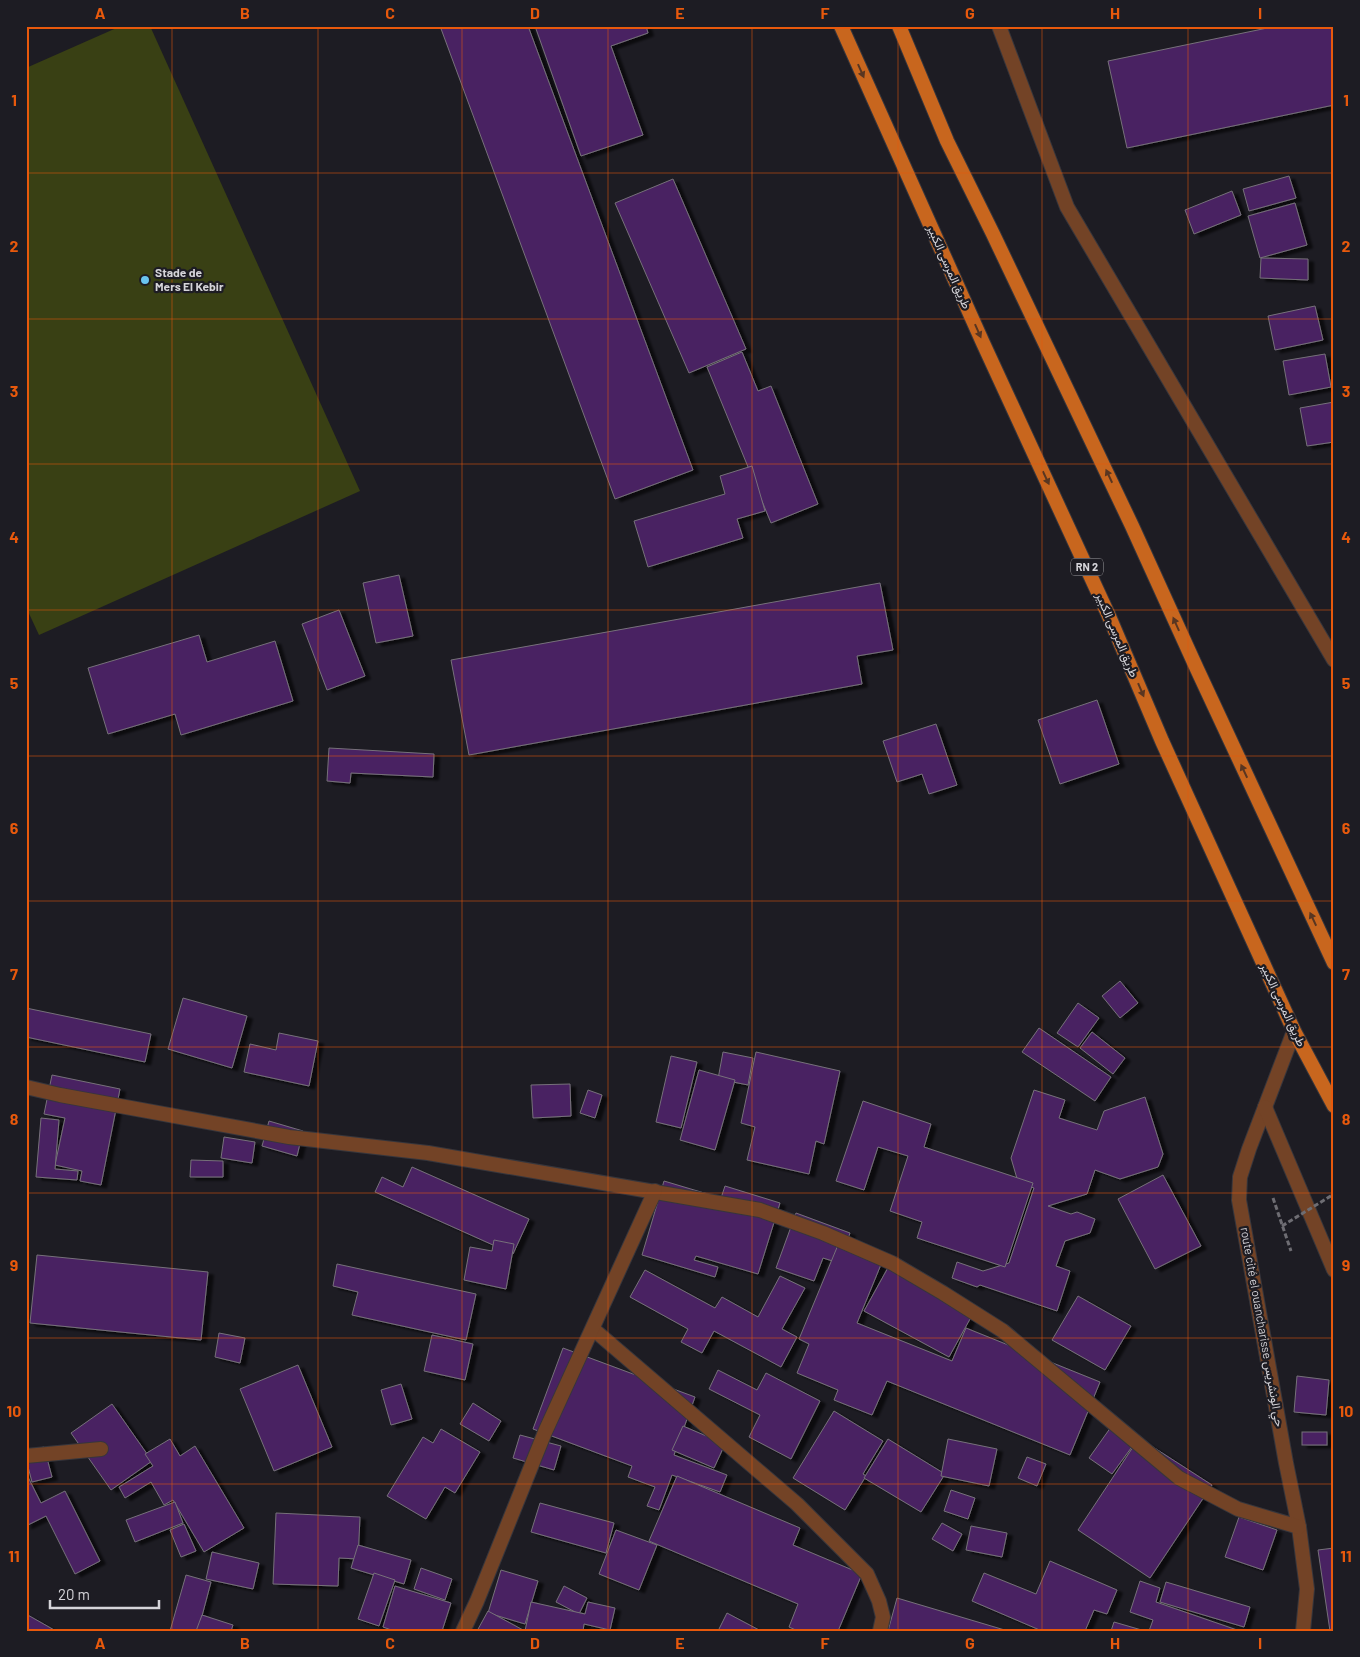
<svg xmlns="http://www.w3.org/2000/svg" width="1360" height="1657" viewBox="0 0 1360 1657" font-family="Barlow,Vazirmatn,sans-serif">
<defs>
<filter id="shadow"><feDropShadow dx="5.5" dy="3" stdDeviation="1" flood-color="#0009"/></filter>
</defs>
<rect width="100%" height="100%" fill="#1d1c23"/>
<path fill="#394014" d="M 121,26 L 150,26 L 360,491 L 39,635 L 26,607 L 26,68 Z"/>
<g fill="#4a2162" stroke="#76717a" filter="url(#shadow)">
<path d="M 440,26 L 528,26 L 693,470 L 615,499 Z"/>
<path d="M 535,26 L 646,26 L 648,33 L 611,46 L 643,135 L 581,156 Z"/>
<path d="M 1277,26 L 1333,26 L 1334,105 L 1127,148 L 1108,61 Z"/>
<path d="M 1289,176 L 1296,198 L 1249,211 L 1243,189 Z"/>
<path d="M 673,179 L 746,349 L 689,373 L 615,203 Z"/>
<path d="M 1232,191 L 1241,215 L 1194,234 L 1185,210 Z"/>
<path d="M 1295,203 L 1307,245 L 1260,258 L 1248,216 Z"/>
<path d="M 1261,258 L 1308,259 L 1308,280 L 1260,278 Z"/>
<path d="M 1315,306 L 1323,340 L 1275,350 L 1268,316 Z"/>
<path d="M 742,352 L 758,391 L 771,386 L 818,504 L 771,523 L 707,367 Z"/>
<path d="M 1325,354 L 1331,387 L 1289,395 L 1283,361 Z"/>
<path d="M 1334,402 L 1334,442 L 1307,446 L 1300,408 Z"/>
<path d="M 752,466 L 765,511 L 737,519 L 743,538 L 648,567 L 634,521 L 725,494 L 720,476 Z"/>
<path d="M 399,575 L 413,636 L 376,643 L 363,583 Z"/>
<path d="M 880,583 L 893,650 L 857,656 L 862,684 L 469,755 L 451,660 Z"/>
<path d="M 339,610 L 365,676 L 327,690 L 302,624 Z"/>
<path d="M 199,635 L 207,662 L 275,641 L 293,701 L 181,735 L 175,714 L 108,734 L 88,668 Z"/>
<path d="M 1097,700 L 1119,764 L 1060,784 L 1038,720 Z"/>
<path d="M 936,724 L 957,785 L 929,794 L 922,774 L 897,782 L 883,741 Z"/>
<path d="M 329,748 L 434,754 L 433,777 L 351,773 L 350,783 L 327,781 Z"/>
<path d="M 1120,981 L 1138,1003 L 1120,1018 L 1102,996 Z"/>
<path d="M 183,998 L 247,1016 L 232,1068 L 168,1049 Z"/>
<path d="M 1078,1003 L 1099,1018 L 1078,1047 L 1057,1033 Z"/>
<path d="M 26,1008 L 151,1034 L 145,1062 L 26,1037 Z"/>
<path d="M 1039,1028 L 1111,1077 L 1095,1101 L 1022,1052 Z"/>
<path d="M 1092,1032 L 1125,1058 L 1113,1074 L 1080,1048 Z"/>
<path d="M 279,1033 L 318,1041 L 309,1086 L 244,1072 L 250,1044 L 276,1050 Z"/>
<path d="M 723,1052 L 753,1058 L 748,1085 L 718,1079 Z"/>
<path d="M 756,1052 L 840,1071 L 824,1144 L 816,1141 L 809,1174 L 747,1160 L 755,1127 L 741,1123 Z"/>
<path d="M 671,1056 L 697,1062 L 681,1128 L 656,1122 Z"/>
<path d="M 699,1070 L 735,1080 L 715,1150 L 680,1140 Z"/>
<path d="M 52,1075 L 120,1089 L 101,1185 L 80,1181 L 82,1171 L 55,1165 L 65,1118 L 44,1114 Z"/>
<path d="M 570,1084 L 571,1116 L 533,1118 L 531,1085 Z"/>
<path d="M 588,1090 L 602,1095 L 595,1118 L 580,1113 Z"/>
<path d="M 1034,1090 L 1065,1100 L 1059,1118 L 1097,1130 L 1104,1111 L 1145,1097 L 1163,1154 L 1158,1167 L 1120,1179 L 1095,1170 L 1087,1194 L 1048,1206 L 1071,1214 L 1077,1212 L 1095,1219 L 1090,1233 L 1065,1241 L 1056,1266 L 1070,1271 L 1057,1311 L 980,1285 L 977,1287 L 952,1278 L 957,1262 L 983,1271 L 1009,1263 L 1034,1188 L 1018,1182 L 1011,1158 Z"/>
<path d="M 863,1101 L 931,1124 L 924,1147 L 1033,1183 L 1005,1267 L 917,1238 L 922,1222 L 890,1211 L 908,1156 L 878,1147 L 864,1190 L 836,1181 Z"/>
<path d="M 41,1118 L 59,1120 L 55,1169 L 78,1171 L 77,1180 L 36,1177 Z"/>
<path d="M 269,1121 L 303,1131 L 297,1156 L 262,1146 Z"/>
<path d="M 224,1137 L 255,1142 L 252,1163 L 221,1158 Z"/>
<path d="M 191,1160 L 223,1161 L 223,1177 L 190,1177 Z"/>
<path d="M 412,1167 L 529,1219 L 513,1254 L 375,1192 L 382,1177 L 403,1187 Z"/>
<path d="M 1163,1175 L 1201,1246 L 1155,1269 L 1118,1199 Z"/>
<path d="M 664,1181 L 721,1198 L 725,1186 L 780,1203 L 758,1274 L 696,1256 L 694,1260 L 718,1267 L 715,1277 L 642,1255 Z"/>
<path d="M 796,1213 L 850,1233 L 839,1263 L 823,1258 L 814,1281 L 776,1268 Z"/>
<path d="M 494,1240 L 514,1244 L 506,1289 L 464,1280 L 470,1247 L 492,1251 Z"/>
<path d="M 838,1245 L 882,1262 L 857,1323 L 952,1361 L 966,1328 L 1100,1382 L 1070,1455 L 887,1381 L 872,1415 L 834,1400 L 838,1390 L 797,1373 L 809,1344 L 799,1339 Z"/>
<path d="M 37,1255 L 208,1272 L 201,1340 L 30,1323 Z"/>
<path d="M 337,1264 L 476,1294 L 466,1340 L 352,1315 L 358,1292 L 333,1286 Z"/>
<path d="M 890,1264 L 975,1310 L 949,1357 L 864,1311 Z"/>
<path d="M 645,1270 L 715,1308 L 722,1297 L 758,1317 L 780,1276 L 805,1288 L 782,1329 L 797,1337 L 781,1367 L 714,1331 L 702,1353 L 681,1342 L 688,1329 L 630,1297 Z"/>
<path d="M 1078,1296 L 1131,1326 L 1105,1370 L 1052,1340 Z"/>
<path d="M 219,1333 L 245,1338 L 240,1363 L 215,1357 Z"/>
<path d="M 432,1335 L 473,1344 L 465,1380 L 424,1371 Z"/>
<path d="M 563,1348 L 695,1397 L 674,1455 L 727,1475 L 720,1492 L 672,1475 L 659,1510 L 647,1506 L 655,1487 L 628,1477 L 632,1466 L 533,1429 Z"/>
<path d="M 298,1365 L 332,1447 L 274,1471 L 240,1389 Z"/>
<path d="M 718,1370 L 757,1390 L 766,1373 L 820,1401 L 791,1459 L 749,1437 L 760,1415 L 709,1389 Z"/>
<path d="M 1297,1376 L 1329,1380 L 1326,1415 L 1294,1412 Z"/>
<path d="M 401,1384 L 412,1419 L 391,1425 L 381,1390 Z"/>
<path d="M 473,1403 L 501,1421 L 489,1441 L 460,1424 Z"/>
<path d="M 112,1404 L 152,1461 L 111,1490 L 71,1433 Z"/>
<path d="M 834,1411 L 883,1441 L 863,1474 L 866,1476 L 845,1510 L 793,1478 Z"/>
<path d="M 683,1426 L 725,1444 L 714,1468 L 672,1450 Z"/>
<path d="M 1111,1427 L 1134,1444 L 1112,1474 L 1089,1458 Z"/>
<path d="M 441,1429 L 480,1452 L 455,1493 L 445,1487 L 426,1519 L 387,1496 L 423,1437 L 433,1443 Z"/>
<rect x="1302" y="1432" width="25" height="13"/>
<path d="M 520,1435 L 561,1446 L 554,1470 L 513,1458 Z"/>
<path d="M 1139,1438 L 1212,1485 L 1150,1578 L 1078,1530 Z"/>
<path d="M 170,1439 L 180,1456 L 195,1446 L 244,1528 L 204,1552 L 173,1500 L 164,1505 L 151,1482 L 125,1498 L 119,1487 L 153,1466 L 145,1454 Z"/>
<path d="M 888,1439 L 945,1474 L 921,1512 L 864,1478 Z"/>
<path d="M 948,1439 L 997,1449 L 989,1486 L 941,1476 Z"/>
<path d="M 44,1447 L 52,1477 L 32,1482 L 26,1459 L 26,1451 Z"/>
<path d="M 1027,1457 L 1046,1464 L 1037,1486 L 1018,1478 Z"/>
<path d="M 26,1473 L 41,1503 L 65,1491 L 100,1561 L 75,1574 L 46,1516 L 26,1526 Z"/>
<path d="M 677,1476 L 800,1528 L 793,1545 L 862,1574 L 838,1631 L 798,1631 L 789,1627 L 798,1604 L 649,1541 Z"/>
<path d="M 951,1490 L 975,1498 L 968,1519 L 944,1511 Z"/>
<path d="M 175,1502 L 183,1523 L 135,1542 L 126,1520 Z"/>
<path d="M 540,1503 L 614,1523 L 606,1553 L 531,1532 Z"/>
<path d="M 276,1513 L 360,1517 L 358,1559 L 339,1558 L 338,1586 L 273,1584 Z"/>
<path d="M 1239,1517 L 1277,1530 L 1263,1570 L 1225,1557 Z"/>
<path d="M 942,1523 L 962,1534 L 953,1551 L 932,1539 Z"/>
<path d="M 184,1524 L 196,1551 L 181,1557 L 170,1530 Z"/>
<path d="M 971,1526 L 1007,1533 L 1002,1557 L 966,1550 Z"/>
<path d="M 616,1530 L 657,1545 L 639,1590 L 599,1574 Z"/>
<path d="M 358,1545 L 411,1560 L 404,1584 L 351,1568 Z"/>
<path d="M 1334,1548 L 1334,1631 L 1330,1631 L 1318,1550 Z"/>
<path d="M 212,1552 L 259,1563 L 253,1589 L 206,1579 Z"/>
<path d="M 1050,1561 L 1117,1590 L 1107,1614 L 1094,1610 L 1085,1631 L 1042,1631 L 972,1601 L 984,1573 L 1036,1594 Z"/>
<path d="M 421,1568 L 452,1579 L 445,1600 L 414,1589 Z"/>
<path d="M 501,1570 L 538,1581 L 525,1624 L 488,1613 Z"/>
<path d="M 374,1573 L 395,1580 L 379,1626 L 358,1619 Z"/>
<path d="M 186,1575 L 211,1582 L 198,1631 L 170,1631 Z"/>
<path d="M 1140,1581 L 1160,1588 L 1156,1602 L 1240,1631 L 1149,1631 L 1153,1620 L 1130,1612 Z"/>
<path d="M 1166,1582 L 1250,1607 L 1244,1627 L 1160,1602 Z"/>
<path d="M 395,1586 L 451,1603 L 442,1631 L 394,1631 L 383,1627 Z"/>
<path d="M 564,1586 L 587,1598 L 579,1614 L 556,1602 Z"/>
<path d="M 897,1598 L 1008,1631 L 888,1631 Z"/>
<path d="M 531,1602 L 585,1614 L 588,1602 L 615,1608 L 610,1630 L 584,1624 L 583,1631 L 525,1631 Z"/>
<path d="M 488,1611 L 523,1630 L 523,1631 L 477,1631 Z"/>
<path d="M 727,1613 L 761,1631 L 718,1631 Z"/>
<path d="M 26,1614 L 56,1631 L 26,1631 Z"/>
<path d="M 202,1615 L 233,1625 L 231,1631 L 196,1631 Z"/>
<path d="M 1114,1622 L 1145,1631 L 1111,1631 Z"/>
</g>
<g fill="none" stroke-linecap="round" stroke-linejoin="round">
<g stroke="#37363c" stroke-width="16">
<path id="service" d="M 999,26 L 1067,207 L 1334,660"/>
</g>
<g stroke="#37363c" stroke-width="16">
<g id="minor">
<path d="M 1294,1031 L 1249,1149 L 1240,1177 L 1239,1200 L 1286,1463 L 1299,1527 L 1307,1589 L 1303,1631"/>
<path d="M 26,1087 L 60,1095 L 289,1137 L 428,1153 L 760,1210 L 823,1233 L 892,1263 L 943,1293 L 1003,1331 L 1179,1478 L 1238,1509 L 1299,1527"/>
<path d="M 1265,1107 L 1334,1270"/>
<path d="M 593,1329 L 797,1504 L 867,1574 L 879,1601 L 883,1617 L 880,1631"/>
<path d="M 26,1456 L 101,1449"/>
<path d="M 463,1631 L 477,1601 L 545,1432 L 655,1191"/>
</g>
</g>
<g stroke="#37363c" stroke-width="16">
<g id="primary">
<path d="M 841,26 L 983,343 L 1108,614 L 1162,741 L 1294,1031 L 1334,1106"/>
<path d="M 899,26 L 947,141 L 993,234 L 1132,526 L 1197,669 L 1334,963"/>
</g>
</g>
<path stroke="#6e6d73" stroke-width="3" stroke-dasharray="5 2.5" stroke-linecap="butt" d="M 1273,1198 L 1291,1251"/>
<use href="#service" stroke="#734326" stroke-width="14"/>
<use href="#minor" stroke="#734326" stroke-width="14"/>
<use href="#primary" stroke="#c8661e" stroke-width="14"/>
<path stroke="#6e6d73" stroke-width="3" stroke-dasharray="5 2.5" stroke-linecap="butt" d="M 1282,1226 L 1334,1194"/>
</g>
<defs><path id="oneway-solid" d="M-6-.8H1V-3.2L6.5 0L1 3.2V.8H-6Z" transform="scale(1.25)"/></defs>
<g fill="#593621">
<use href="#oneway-solid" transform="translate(861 71) rotate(66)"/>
<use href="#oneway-solid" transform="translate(978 331) rotate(66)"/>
<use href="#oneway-solid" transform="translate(1109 476) rotate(-115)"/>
<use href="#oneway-solid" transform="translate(1046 478) rotate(65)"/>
<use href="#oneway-solid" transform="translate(1176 624) rotate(-114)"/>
<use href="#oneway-solid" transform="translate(1141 690) rotate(67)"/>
<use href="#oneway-solid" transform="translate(1244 771) rotate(-115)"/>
<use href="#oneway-solid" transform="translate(1313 919) rotate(-115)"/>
</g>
<path fill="none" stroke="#e8590c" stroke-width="1" stroke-opacity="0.55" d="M 172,26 L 172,1631M 318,26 L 318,1631M 462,26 L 462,1631M 608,26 L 608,1631M 752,26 L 752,1631M 898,26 L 898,1631M 1042,26 L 1042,1631M 1188,26 L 1188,1631M 26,173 L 1334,173M 26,319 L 1334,319M 26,464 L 1334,464M 26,610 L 1334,610M 26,756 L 1334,756M 26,901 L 1334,901M 26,1047 L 1334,1047M 26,1193 L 1334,1193M 26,1338 L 1334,1338M 26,1484 L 1334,1484"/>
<circle fill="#69c4f0" stroke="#1d1c23" stroke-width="2" cx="145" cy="280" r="5"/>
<g text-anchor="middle" stroke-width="4.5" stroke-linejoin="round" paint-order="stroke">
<rect fill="#1d1c23" stroke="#9e9da2" stroke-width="1" x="1071" y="558.5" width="32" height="17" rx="4"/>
<g font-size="11" font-weight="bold" fill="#d5d4d9">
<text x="1087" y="571">RN 2</text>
</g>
<g font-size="12" fill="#d5d4d9" stroke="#1d1c23">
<text transform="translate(949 267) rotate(66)" y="4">طريق المرسى الكبير</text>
<text transform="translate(1117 635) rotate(67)" y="4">طريق المرسى الكبير</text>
<text transform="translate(1283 1005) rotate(65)" y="4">طريق المرسى الكبير</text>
<text transform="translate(1262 1327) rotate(80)" y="4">route cité el ouancharisse حي الونشريس</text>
</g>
<g font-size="12" font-weight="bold" fill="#d5d4d9" stroke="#1d1c23" text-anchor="start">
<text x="155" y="277">Stade de<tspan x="155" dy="14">Mers El Kebir</tspan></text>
</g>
</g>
<rect width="1360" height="1657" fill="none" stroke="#1d1c23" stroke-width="55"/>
<path d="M50 1600v8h109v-8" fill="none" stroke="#d5d4d9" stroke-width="2.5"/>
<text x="58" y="1600" font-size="15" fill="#d5d4d9" stroke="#1d1c23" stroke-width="4" paint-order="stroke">20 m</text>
<rect x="28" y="28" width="1304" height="1602" fill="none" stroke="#e8590c" stroke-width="2"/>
<g font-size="16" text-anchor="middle" font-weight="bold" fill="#e8590c">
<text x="100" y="19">A</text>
<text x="245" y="19">B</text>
<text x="390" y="19">C</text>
<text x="535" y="19">D</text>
<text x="680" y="19">E</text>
<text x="825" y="19">F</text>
<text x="970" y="19">G</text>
<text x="1115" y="19">H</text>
<text x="1260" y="19">I</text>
<text x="14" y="106">1</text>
<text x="1346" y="106">1</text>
<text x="14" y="252">2</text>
<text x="1346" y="252">2</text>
<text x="14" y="397">3</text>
<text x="1346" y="397">3</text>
<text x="14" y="543">4</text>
<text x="1346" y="543">4</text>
<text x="14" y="689">5</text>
<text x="1346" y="689">5</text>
<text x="14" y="834">6</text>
<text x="1346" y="834">6</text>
<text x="14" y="980">7</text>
<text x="1346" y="980">7</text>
<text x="14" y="1125">8</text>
<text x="1346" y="1125">8</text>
<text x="14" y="1271">9</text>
<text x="1346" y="1271">9</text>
<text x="14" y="1417">10</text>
<text x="1346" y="1417">10</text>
<text x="14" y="1562">11</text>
<text x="1346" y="1562">11</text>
<text x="100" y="1649">A</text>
<text x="245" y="1649">B</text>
<text x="390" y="1649">C</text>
<text x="535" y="1649">D</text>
<text x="680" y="1649">E</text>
<text x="825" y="1649">F</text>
<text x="970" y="1649">G</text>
<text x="1115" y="1649">H</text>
<text x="1260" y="1649">I</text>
</g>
</svg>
